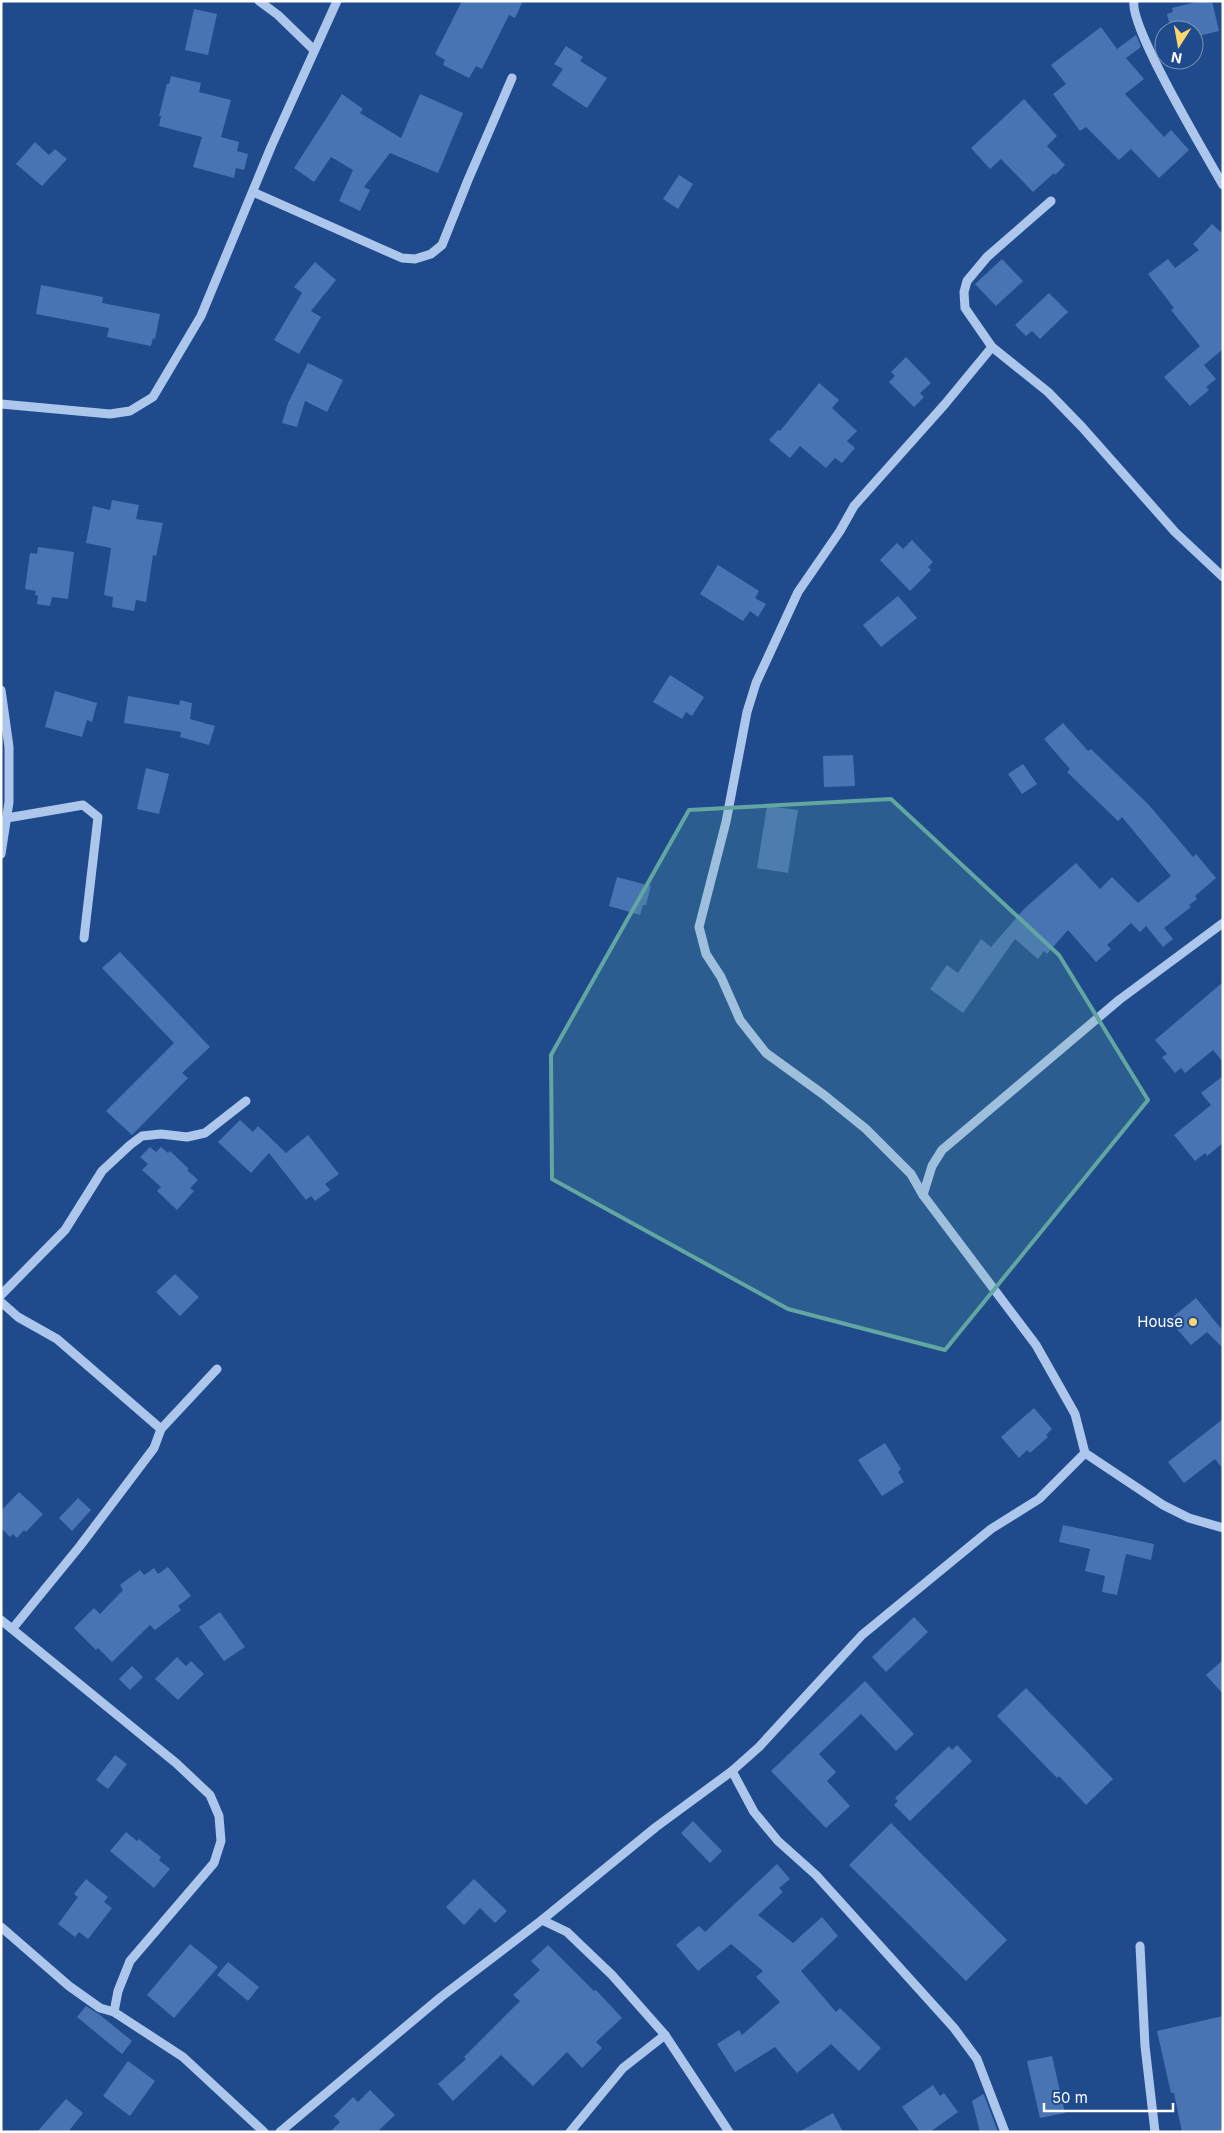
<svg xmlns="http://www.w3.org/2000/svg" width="1224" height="2133" viewBox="0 0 1224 2133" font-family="Inter,sans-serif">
<rect width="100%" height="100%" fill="#1f4b8c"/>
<g fill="#4874b3">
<path d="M 462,1 L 523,1 L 515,18 L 509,15 L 482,69 L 476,66 L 469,78 L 443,65 L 445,60 L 435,54 Z"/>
<path d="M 1200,1 L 1212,1 L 1219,31 L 1194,37 L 1194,30 L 1171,30 L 1167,14 L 1173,12 L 1172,8 Z"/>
<path d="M 194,9 L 217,14 L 208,55 L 185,50 Z"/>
<path d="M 1101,27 L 1117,49 L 1136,35 L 1141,47 L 1126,58 L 1144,79 L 1125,94 L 1164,137 L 1171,130 L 1189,150 L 1159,178 L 1131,149 L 1119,160 L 1086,127 L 1080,131 L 1053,94 L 1066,84 L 1051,65 Z"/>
<path d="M 566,46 L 583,57 L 580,61 L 607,78 L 587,108 L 552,85 L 563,69 L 554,64 Z"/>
<path d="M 171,76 L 201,83 L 199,92 L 231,100 L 221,137 L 239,142 L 237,151 L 248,154 L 244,170 L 236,168 L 234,178 L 193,167 L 202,137 L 159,126 L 161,116 L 159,116 L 167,84 L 169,84 Z"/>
<path d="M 342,94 L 363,109 L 360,113 L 401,138 L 420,94 L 463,113 L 438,173 L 390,153 L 364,187 L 370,190 L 360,211 L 339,201 L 353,170 L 331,157 L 314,182 L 294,168 Z"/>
<path d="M 1024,99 L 1057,136 L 1047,146 L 1065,165 L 1055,175 L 1054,173 L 1033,192 L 1001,159 L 990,169 L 971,148 Z"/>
<path d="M 35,142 L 49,155 L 55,149 L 67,159 L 42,186 L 16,164 Z"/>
<path d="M 679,175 L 693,184 L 678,209 L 663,199 Z"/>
<path d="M 1212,224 L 1223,234 L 1223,349 L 1204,365 L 1216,379 L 1206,387 L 1209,390 L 1190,406 L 1164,377 L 1200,346 L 1171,310 L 1174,308 L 1148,274 L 1168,259 L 1175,268 L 1199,250 L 1193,244 Z"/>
<path d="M 1002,259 L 1023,281 L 996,306 L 975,284 Z"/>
<path d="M 315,262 L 336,280 L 311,311 L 321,317 L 299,354 L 274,340 L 302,293 L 294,287 Z"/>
<path d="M 41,285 L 103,297 L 102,303 L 160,314 L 155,339 L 153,338 L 151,346 L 107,337 L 109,328 L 36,314 Z"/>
<path d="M 1049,293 L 1068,312 L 1040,339 L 1032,331 L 1026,336 L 1015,325 Z"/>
<path d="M 906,357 L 931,383 L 920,393 L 924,397 L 914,407 L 889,382 L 895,376 L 891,372 Z"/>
<path d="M 308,363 L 343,380 L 327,412 L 305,401 L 297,427 L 282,423 L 288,403 Z"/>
<path d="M 819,383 L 839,400 L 832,408 L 857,431 L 847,441 L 855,448 L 842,463 L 835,458 L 826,468 L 800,446 L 790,458 L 769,440 L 778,430 L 780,431 Z"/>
<path d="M 112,500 L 139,505 L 136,519 L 163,523 L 156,556 L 153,555 L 146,602 L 136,600 L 134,611 L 112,607 L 113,597 L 104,595 L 111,548 L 86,543 L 93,506 L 110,510 Z"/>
<path d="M 912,540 L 933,562 L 928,567 L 931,570 L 910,591 L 880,560 L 897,543 L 903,549 Z"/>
<path d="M 38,547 L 74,552 L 68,599 L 52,597 L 50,606 L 37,604 L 38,596 L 35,595 L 36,591 L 25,589 L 30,553 L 37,554 Z"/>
<path d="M 718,565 L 759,591 L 755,598 L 766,604 L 758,617 L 750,611 L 743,621 L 700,594 Z"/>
<path d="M 898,596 L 917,618 L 881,647 L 863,625 Z"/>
<path d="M 670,675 L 704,697 L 692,716 L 686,712 L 682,719 L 653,702 Z"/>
<path d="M 55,691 L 97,703 L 92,722 L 87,720 L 82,737 L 45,727 Z"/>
<path d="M 128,696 L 179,705 L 180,700 L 192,703 L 190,719 L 215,726 L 209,745 L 180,737 L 181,732 L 124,723 Z"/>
<path d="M 1063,723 L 1088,751 L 1091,749 L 1149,805 L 1193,857 L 1196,854 L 1216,878 L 1195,896 L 1197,899 L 1189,905 L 1191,907 L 1164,928 L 1173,939 L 1163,947 L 1146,926 L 1140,932 L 1131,923 L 1107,945 L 1111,949 L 1096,962 L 1068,930 L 1047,954 L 1044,951 L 1038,959 L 1015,939 L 963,1013 L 930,989 L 947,965 L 958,973 L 981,939 L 991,947 L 1025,908 L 1076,863 L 1100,889 L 1112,877 L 1138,903 L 1171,876 L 1122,817 L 1118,821 L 1067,772 L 1070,769 L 1044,739 Z"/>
<path d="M 853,755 L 855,786 L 824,787 L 823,756 Z"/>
<path d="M 1023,764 L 1037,784 L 1022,794 L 1008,774 Z"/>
<path d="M 146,768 L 169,774 L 159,814 L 137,809 Z"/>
<path d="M 767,806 L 798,810 L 788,873 L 757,868 Z"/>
<path d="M 617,877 L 651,886 L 646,905 L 643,905 L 640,915 L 609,906 Z"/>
<path d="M 120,952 L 210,1047 L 182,1073 L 188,1078 L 132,1135 L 106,1111 L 174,1043 L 102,968 Z"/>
<path d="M 1223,982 L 1223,1062 L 1213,1050 L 1185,1073 L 1181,1068 L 1175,1073 L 1162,1057 L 1167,1054 L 1155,1040 Z"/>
<path d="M 1223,1076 L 1223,1143 L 1207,1156 L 1205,1153 L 1195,1161 L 1174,1135 L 1211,1105 L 1201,1093 Z"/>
<path d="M 240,1120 L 253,1132 L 258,1126 L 286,1153 L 308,1135 L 339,1174 L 325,1184 L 330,1190 L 315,1201 L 311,1196 L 306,1200 L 269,1153 L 251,1173 L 218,1142 Z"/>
<path d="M 150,1147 L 156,1152 L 161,1147 L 168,1153 L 170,1151 L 189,1169 L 187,1170 L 198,1180 L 190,1188 L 194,1191 L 177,1210 L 157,1191 L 161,1187 L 142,1170 L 148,1164 L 140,1157 Z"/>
<path d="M 175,1274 L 199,1297 L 180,1316 L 156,1292 Z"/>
<path d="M 1196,1298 L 1223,1331 L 1223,1348 L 1207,1332 L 1191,1345 L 1169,1320 Z"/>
<path d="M 1034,1408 L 1052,1429 L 1046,1435 L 1048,1437 L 1030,1453 L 1027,1450 L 1019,1458 L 1001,1437 Z"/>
<path d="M 1223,1419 L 1223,1469 L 1215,1459 L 1184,1483 L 1168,1462 Z"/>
<path d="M 885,1443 L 901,1469 L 898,1472 L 904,1482 L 882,1496 L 858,1460 Z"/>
<path d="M 19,1492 L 43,1514 L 26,1532 L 24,1530 L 17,1538 L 13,1534 L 10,1537 L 1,1528 L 1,1511 Z"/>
<path d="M 78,1498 L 91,1510 L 72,1531 L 59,1518 Z"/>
<path d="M 1063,1525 L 1154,1544 L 1151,1560 L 1126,1554 L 1117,1595 L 1102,1592 L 1105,1576 L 1085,1571 L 1090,1549 L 1059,1542 Z"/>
<path d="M 168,1567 L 191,1596 L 178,1606 L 181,1610 L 155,1630 L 150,1625 L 112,1662 L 98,1648 L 96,1650 L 74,1628 L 94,1608 L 100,1614 L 123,1590 L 120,1585 L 140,1570 L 144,1575 L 154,1568 L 158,1574 Z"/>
<path d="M 220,1612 L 245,1647 L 224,1661 L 199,1627 Z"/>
<path d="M 914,1617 L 928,1632 L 886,1672 L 872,1657 Z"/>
<path d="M 177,1657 L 186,1666 L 191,1661 L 204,1674 L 178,1700 L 155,1679 Z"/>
<path d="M 1223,1660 L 1223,1694 L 1206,1675 Z"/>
<path d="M 132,1666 L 143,1677 L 130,1690 L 119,1679 Z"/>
<path d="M 865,1681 L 914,1734 L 896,1751 L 861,1714 L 819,1754 L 836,1772 L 827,1781 L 850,1806 L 826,1828 L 771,1771 Z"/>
<path d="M 1026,1688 L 1113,1779 L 1086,1805 L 1059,1776 L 1057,1778 L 997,1716 Z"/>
<path d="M 957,1745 L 972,1761 L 910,1821 L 894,1805 L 898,1801 L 895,1798 L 949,1746 L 952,1750 Z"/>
<path d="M 115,1755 L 127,1764 L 108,1789 L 96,1780 Z"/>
<path d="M 693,1821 L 722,1851 L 710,1863 L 681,1833 Z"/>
<path d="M 891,1823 L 1007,1940 L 966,1981 L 849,1865 Z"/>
<path d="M 126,1832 L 137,1841 L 139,1839 L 161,1857 L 159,1860 L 170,1869 L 154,1888 L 110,1851 Z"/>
<path d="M 777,1864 L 790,1879 L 779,1888 L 783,1892 L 758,1915 L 793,1943 L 822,1917 L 838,1936 L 801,1971 L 836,2012 L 840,2008 L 881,2048 L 859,2071 L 831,2044 L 797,2073 L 775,2047 L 735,2072 L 717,2044 L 739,2030 L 742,2035 L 780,2002 L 756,1977 L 763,1971 L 731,1944 L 698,1971 L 676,1945 L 699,1926 L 705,1932 Z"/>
<path d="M 86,1879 L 108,1897 L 104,1902 L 112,1908 L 88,1939 L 79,1932 L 75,1937 L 58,1924 L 78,1897 L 74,1894 Z"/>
<path d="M 474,1879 L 507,1911 L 495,1923 L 480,1908 L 464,1925 L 446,1907 Z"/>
<path d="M 190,1944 L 218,1967 L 174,2018 L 147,1995 Z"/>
<path d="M 548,1945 L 594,1991 L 596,1990 L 622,2018 L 596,2042 L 602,2048 L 582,2068 L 567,2052 L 533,2086 L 501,2055 L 453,2101 L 438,2084 L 466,2059 L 464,2057 L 520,2001 L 513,1995 L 540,1970 L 531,1961 Z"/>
<path d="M 228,1962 L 259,1987 L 248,2001 L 217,1975 Z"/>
<path d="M 86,2006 L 100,2015 L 132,2041 L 122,2054 L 77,2017 Z"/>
<path d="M 1223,2016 L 1223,2132 L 1182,2132 L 1174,2093 L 1171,2093 L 1157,2031 Z"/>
<path d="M 1052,2056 L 1065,2113 L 1040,2118 L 1027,2061 Z"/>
<path d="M 128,2061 L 155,2081 L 130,2116 L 103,2096 Z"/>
<path d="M 933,2085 L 940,2096 L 944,2093 L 958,2112 L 930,2132 L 920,2132 L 902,2107 Z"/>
<path d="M 370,2090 L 395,2115 L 377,2132 L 330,2132 L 340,2122 L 334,2116 L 353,2097 L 358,2102 Z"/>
<path d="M 983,2094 L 984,2095 L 998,2132 L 980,2132 L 972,2101 Z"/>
<path d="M 66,2099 L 83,2113 L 68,2132 L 37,2132 Z"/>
<path d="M 833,2113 L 843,2132 L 799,2132 Z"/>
</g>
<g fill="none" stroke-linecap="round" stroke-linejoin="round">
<g stroke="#adc7ec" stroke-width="9">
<path d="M 259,1 L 278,15 L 314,50"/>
<path d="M 1134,1 C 1129,27 1206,155 1223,185"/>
<path d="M 253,192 L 402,258 L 415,259 L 431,254 L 442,245 L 468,180 L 512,78"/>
<path d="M 1051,201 L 987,257 L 967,281 L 964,292 L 965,308 L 992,347 L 1048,392 L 1082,427 L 1175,532 L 1223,577"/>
<path d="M 1,404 L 110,414 L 130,411 L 153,397 L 201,316 L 271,147 L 337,1"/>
<path d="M 1,690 L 9,747 L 9,802 L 1,854"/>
<path d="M 7,818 L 83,805 L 98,817 L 84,938"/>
<path d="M 923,1195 L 911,1174 L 866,1129 L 824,1095 L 766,1053 L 740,1020 L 721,977 L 706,954 L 699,927 L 726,822 L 747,712 L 756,683 L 798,592 L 840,531 L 854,506 L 945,404 L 992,347"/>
<path d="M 1,1295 L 65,1230 L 102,1171 L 130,1145 L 142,1136 L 161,1134 L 187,1137 L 205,1133 L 246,1101"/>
<path d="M 1,1302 L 18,1317 L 57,1339 L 161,1429"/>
<path d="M 1085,1453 L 1163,1505 L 1189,1518 L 1223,1528"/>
<path d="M 1,1620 L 176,1763 L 210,1795 L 219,1816 L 221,1841 L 214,1863 L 130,1961 L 118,1991 L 114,2012"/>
<path d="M 13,1628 L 80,1546 L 154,1448 L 161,1429 L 217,1369"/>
<path d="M 542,1920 L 567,1932 L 612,1975 L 665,2035 L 729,2132"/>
<path d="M 1,1927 L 69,1986 L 100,2008 L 114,2012 L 183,2057 L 264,2132"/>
<path d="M 1140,1946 L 1145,2046 L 1155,2132"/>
<path d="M 280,2132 L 441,1997 L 542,1920 L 656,1827 L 732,1771"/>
<path d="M 570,2132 L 623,2068 L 665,2035"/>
<path d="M 1005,2132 L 977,2059 L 954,2028 L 816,1875 L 778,1841 L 754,1812 L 732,1771 L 759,1747 L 862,1635 L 991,1529 L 1039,1499 L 1085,1453 L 1075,1414 L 1036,1345 L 923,1195 L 932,1166 L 942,1150 L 1119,1000 L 1223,923"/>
</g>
</g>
<path fill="#63a6a1" fill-opacity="0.2" stroke="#63a6a1" stroke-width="4" stroke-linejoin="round" d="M 891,799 L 1059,955 L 1148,1100 L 945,1350 L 788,1309 L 552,1179 L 551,1055 L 689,810 Z"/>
<circle fill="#fad66d" stroke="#1f4b8c" stroke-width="2" cx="1193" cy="1322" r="5"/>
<g text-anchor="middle" stroke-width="4" stroke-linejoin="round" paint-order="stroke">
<g font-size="15" fill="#fff" stroke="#1f4b8c" text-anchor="end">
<text x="1183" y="1327">House</text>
</g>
</g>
<rect width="1224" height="2133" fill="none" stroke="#ffffff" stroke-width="5"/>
<g transform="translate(1179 45) rotate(191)"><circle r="24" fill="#1f4b8c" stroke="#7993ba"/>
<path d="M0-4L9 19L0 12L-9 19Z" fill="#fad66d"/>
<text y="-8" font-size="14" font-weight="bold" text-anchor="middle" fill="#ffffff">N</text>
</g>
<path d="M1044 2103v8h129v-8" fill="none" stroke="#ffffff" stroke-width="2.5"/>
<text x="1052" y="2103" font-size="15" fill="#ffffff" stroke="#1f4b8c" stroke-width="4" paint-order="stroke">50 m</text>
</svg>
